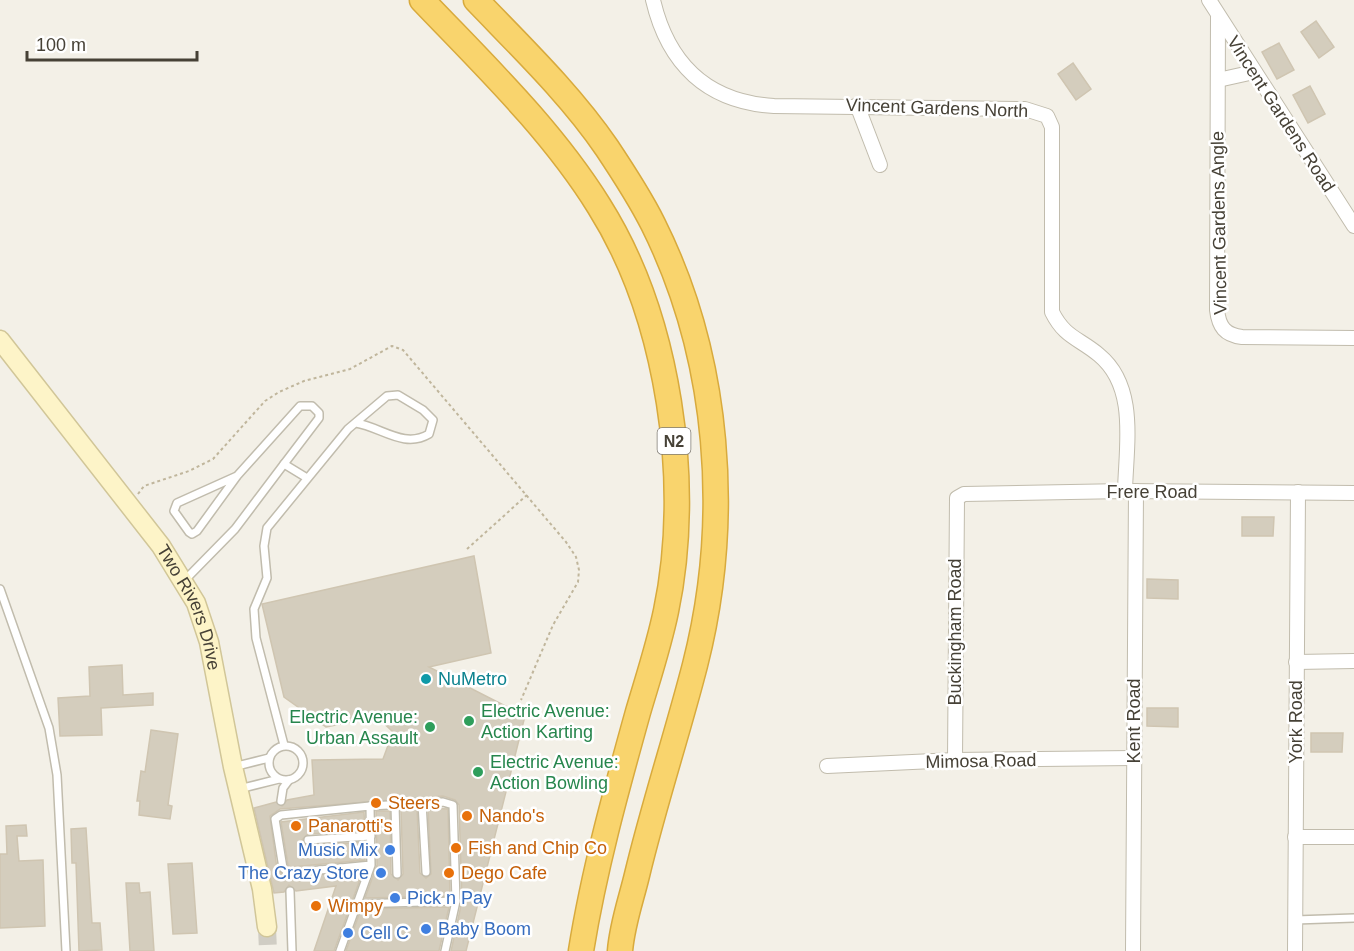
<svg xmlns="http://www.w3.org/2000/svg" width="1354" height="951" viewBox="0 0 1354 951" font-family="Helvetica,sans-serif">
<rect width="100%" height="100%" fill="#f3f0e7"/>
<g fill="#d4cdbd" stroke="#cfc5b1" stroke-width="1.5">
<path d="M 1316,21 L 1334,47 L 1319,58 L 1301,32 Z"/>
<path d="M 1279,43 L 1294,70 L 1277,79 L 1262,52 Z"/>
<path d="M 1073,63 L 1091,89 L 1076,100 L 1058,74 Z"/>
<path d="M 1310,86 L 1325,114 L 1308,123 L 1293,95 Z"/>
<path d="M 1242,517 L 1274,517 L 1273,536 L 1242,536 Z"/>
<path d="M 474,556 L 491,653 L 429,667 L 525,716 L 466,951 L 451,951 L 462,901 L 459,805 L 455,800 L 443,796 L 280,809 L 270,816 L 277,869 L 286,878 L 363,871 L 334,951 L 314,951 L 336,886 L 296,891 L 289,885 L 284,892 L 274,893 L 254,808 L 276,802 L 282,806 L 287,800 L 314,795 L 312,760 L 383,759 L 393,732 L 377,717 L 326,727 L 284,697 L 262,604 Z"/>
<path d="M 1147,579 L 1178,580 L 1178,599 L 1147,598 Z"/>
<path d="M 122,665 L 123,695 L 153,693 L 153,705 L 101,708 L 102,735 L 60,736 L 58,698 L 90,696 L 89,667 Z"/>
<path d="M 1147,708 L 1178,708 L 1178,727 L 1147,726 Z"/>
<path d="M 151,730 L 178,734 L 168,805 L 172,806 L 170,819 L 139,815 L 140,801 L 137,801 L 141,771 L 145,772 Z"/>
<path d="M 1311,733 L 1343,733 L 1342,752 L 1311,752 Z"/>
<path d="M 428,808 L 448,809 L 450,896 L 365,898 L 377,865 L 376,811 L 390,811 L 391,874 L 398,880 L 403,874 L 401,810 L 417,809 L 420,873 L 426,878 L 431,874 Z"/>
<path d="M 364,812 L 365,831 L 308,834 L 302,840 L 308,846 L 365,842 L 365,860 L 291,867 L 288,865 L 281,822 Z"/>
<path d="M 26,825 L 27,836 L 17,836 L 19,861 L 43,860 L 45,926 L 0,928 L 0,854 L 7,854 L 6,826 Z"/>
<path d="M 86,828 L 92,923 L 100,923 L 102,950 L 79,951 L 76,863 L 72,863 L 71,829 Z"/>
<path d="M 192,863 L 197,933 L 173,934 L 168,864 Z"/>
<path d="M 126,883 L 139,883 L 140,893 L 150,892 L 154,951 L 130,951 Z"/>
<path d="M 449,907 L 439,951 L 346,951 L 361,909 Z"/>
</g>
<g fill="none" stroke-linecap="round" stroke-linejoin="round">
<path stroke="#d0cdc4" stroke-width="18" stroke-dasharray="18 9" stroke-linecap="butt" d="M 267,927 L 268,951"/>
<g stroke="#c1bcad" stroke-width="10">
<g id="lane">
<path d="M 237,476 L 177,503 L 174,511 L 189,532 L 192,534 L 197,531 L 237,476 L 300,406 L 312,406 L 319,413 L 319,418 L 284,464"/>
<path d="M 184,581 L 235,529 L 284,464 L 307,478"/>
<path d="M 0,589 L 49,728 L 57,775 L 66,951"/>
<path d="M 284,745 L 256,638 L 254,609 L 267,578 L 264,546 L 267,528 L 348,429 L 387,396 L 398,395 L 423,410 L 433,420 L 429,434 C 404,449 381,427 356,423"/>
<circle cx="286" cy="763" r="17"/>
<path d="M 233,767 L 269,758"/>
<path d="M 239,789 L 279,779"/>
<path d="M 281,801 L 283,788 L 289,780"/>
<path d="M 422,803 L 426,872"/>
<path d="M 395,805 L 397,874"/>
<path d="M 308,840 L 371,836"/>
<path d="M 290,891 L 292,951"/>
<path d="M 355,904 L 456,901 L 453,805 L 443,802 L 370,806"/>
<path d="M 1295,920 L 1354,918"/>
<path d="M 340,951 L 371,865 L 370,806 L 281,815 L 275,819 L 283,868 L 289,873 L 371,865"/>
<path d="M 445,951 L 456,901"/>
</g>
</g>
<g stroke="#c1bcad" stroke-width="16">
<g id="street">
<path d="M 653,0 C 668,64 707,102 774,106 L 1025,109 L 1047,116 L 1052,127 L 1052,312 C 1065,338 1079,338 1099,355 C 1138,387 1126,446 1125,491"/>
<path d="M 1209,0 L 1354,226"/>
<path d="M 1218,17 L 1217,310 C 1219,327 1225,335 1242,337 L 1354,338"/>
<path d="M 1218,80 L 1254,72"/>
<path d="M 857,105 L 880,165"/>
<path d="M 1296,662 L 1354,661"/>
<path d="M 955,760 L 957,498 L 964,494 L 1125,491 L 1354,493"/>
<path d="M 827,766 L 955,760 L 1134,758"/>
<path d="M 1295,837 L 1354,837"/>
<path d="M 1133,951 L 1136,491"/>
<path d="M 1295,951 L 1298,492"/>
</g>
</g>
<g stroke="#d1c698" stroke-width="21">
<g id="secondary">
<path id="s1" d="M 0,340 L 161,546 L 196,603 L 209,642 L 233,767 L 262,889 L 267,927"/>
</g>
</g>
<g stroke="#d8aa3d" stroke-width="27">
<g id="highway">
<path d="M 422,0 C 484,65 551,129 599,206 C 669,317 693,483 666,611 C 659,645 648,678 638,712 C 616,791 594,870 581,951"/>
<path d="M 476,0 C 521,47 570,94 607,148 C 623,172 640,198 653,224 C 720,358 732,520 695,665 C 677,735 654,804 637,875 C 631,900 622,925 620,951"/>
</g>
</g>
<g stroke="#c0b69c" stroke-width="2" stroke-dasharray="3 3" stroke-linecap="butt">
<path d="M 138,494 L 144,486 L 189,471 L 213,459 L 265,401 L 279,392 L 304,381 L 350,369 L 392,346 L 403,350 L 566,542 L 576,557 L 579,570 L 578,582 L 553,625 L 521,700"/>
<path d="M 467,549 L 527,495"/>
</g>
<use href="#lane" stroke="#fff" stroke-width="7"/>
<use href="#street" stroke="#fff" stroke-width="14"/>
<use href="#secondary" stroke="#fdf4c8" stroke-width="18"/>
<use href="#highway" stroke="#f9d46d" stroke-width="24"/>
</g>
<circle fill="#0f9aa8" stroke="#fff" stroke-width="2" cx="426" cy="679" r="6"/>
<g fill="#2e9e5b" stroke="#fff" stroke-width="2">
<circle cx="469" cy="721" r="6"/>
<circle cx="430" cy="727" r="6"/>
<circle cx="478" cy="772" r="6"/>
</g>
<g fill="#e8710a" stroke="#fff" stroke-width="2">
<circle cx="376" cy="803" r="6"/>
<circle cx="467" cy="816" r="6"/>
<circle cx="296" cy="826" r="6"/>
<circle cx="456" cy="848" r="6"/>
<circle cx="449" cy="873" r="6"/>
<circle cx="316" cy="906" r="6"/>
</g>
<g fill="#3f7fe0" stroke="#fff" stroke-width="2">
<circle cx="390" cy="850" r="6"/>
<circle cx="381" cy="873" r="6"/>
<circle cx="395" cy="898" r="6"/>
<circle cx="426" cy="929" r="6"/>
<circle cx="348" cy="933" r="6"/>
</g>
<g text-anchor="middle" stroke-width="5" stroke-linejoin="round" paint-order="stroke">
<rect fill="#fff" stroke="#7e7a72" stroke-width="1.5" x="657.5" y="428" width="33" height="26" rx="4.5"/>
<g font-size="16" font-weight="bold" fill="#464136">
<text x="674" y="447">N2</text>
</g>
<g font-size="18" fill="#464136" stroke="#fff">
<text transform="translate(937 108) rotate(2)" y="6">Vincent Gardens North</text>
<text transform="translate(1281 114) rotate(57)" y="6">Vincent Gardens Road</text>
<text transform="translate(1219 223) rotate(-91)" y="6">Vincent Gardens Angle</text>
<text x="1152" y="498">Frere Road</text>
<text dy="6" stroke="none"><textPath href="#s1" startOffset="330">Two Rivers Drive</textPath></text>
<text transform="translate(955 632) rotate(-90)" y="6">Buckingham Road</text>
<text transform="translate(1134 721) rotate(-90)" y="6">Kent Road</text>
<text transform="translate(1296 722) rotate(-90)" y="6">York Road</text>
<text transform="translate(981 761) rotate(-1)" y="6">Mimosa Road</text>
</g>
<g font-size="18" fill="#0d838f" stroke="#fff" text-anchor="start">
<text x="438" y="685">NuMetro</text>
</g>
<g font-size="18" fill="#27864d" stroke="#fff" text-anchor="start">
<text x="481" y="717">Electric Avenue:<tspan x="481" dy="21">Action Karting</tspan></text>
<text x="418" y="723" text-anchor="end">Electric Avenue:<tspan x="418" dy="21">Urban Assault</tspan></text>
<text x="490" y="768">Electric Avenue:<tspan x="490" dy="21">Action Bowling</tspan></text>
</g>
<g font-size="18" fill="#c56008" stroke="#fff" text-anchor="start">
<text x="388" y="809">Steers</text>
<text x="479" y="822">Nando's</text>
<text x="308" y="832">Panarotti's</text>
<text x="468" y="854">Fish and Chip Co</text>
<text x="461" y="879">Dego Cafe</text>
<text x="328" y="912">Wimpy</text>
</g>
<g font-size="18" fill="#366cbe" stroke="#fff" text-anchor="start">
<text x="378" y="856" text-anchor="end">Music Mix</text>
<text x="369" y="879" text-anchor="end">The Crazy Store</text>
<text x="407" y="904">Pick n Pay</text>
<text x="438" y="935">Baby Boom</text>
<text x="360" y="939">Cell C</text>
</g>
</g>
<path d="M27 51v9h170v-9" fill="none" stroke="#464136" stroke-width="3"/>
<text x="36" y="51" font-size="18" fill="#464136" stroke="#ffffff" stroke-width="4.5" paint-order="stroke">100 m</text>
</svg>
